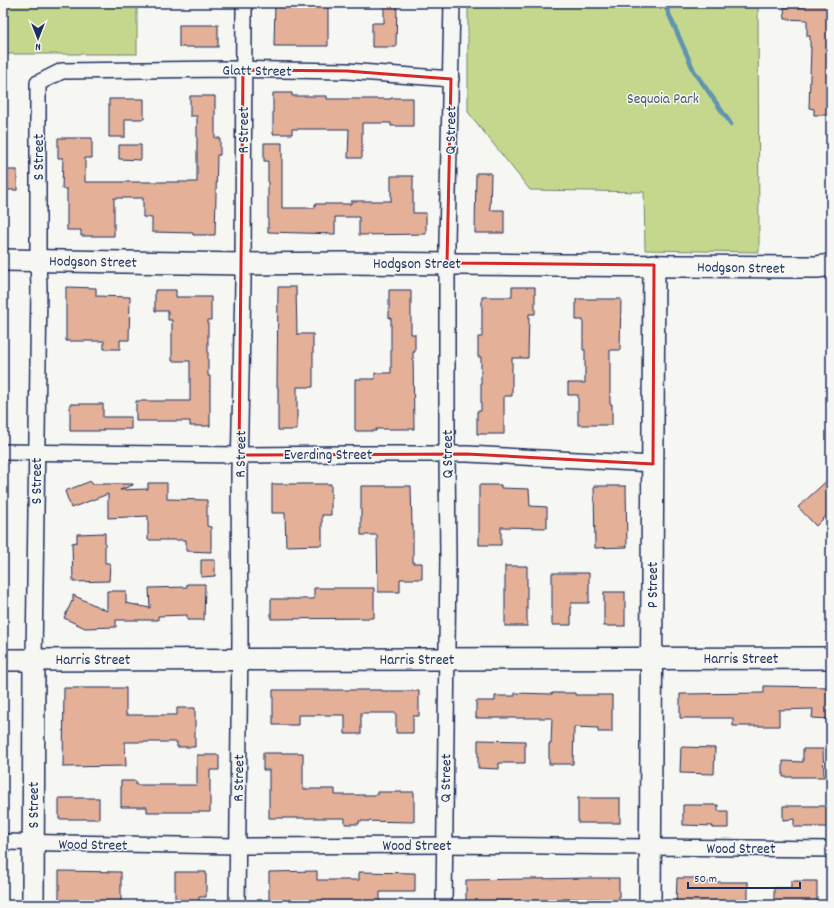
<svg xmlns="http://www.w3.org/2000/svg" width="834" height="908" viewBox="0 0 834 908" font-family="Dekko,sans-serif">
<rect width="100%" height="100%" fill="#f6f6f2"/>
<filter id="ink" filterUnits="userSpaceOnUse"><feTurbulence type="fractalNoise" baseFrequency=".025" numOctaves="2"/><feDisplacementMap in="SourceGraphic" scale="8" xChannelSelector="R" yChannelSelector="G"/><feConvolveMatrix kernelMatrix="1 2 1 2 8 2 1 2 1" color-interpolation-filters="sRGB"/></filter>
<g filter="url(#ink)">
<g fill="#c5d78c" stroke="#708375">
<rect x="3" y="3" width="134" height="51"/>
<path d="M 468,3 L 758,3 L 759,252 L 645,250 L 644,192 L 530,190 L 468,112 Z"/>
</g>
<g fill="none" stroke-linecap="round" stroke-linejoin="round">
<path stroke="#5e94b1" stroke-width="4.5" d="M 664,3 L 694,71 L 731,124"/>
</g>
<g fill="#e4b098" stroke="#1b2f5e">
<path d="M 275,3 L 328,3 L 328,46 L 274,46 Z"/>
<path d="M 384,3 L 397,3 L 396,47 L 372,47 L 372,23 L 384,23 Z"/>
<path d="M 804,3 L 830,3 L 831,67 L 829,66 L 829,93 L 831,93 L 831,115 L 814,115 L 814,109 L 809,108 L 811,47 L 810,47 L 810,36 L 807,36 L 807,20 L 785,19 L 784,7 L 804,7 Z"/>
<rect x="179" y="25" width="39" height="22"/>
<path d="M 273,93 L 292,93 L 292,96 L 327,96 L 327,99 L 391,99 L 391,98 L 413,98 L 413,126 L 391,126 L 391,123 L 362,123 L 362,158 L 348,158 L 349,129 L 292,129 L 292,134 L 273,134 Z"/>
<path d="M 190,96 L 215,96 L 215,138 L 220,138 L 220,155 L 217,155 L 215,235 L 193,235 L 193,233 L 152,232 L 152,218 L 143,217 L 143,198 L 114,198 L 114,236 L 81,236 L 81,230 L 67,230 L 67,189 L 62,189 L 63,158 L 58,158 L 58,138 L 92,138 L 92,158 L 85,158 L 85,182 L 197,182 L 197,116 L 190,116 Z"/>
<path d="M 109,99 L 144,99 L 144,119 L 125,119 L 125,137 L 109,137 Z"/>
<path d="M 264,143 L 282,143 L 282,208 L 315,208 L 315,204 L 351,204 L 351,201 L 391,201 L 391,176 L 413,176 L 413,213 L 426,213 L 426,234 L 359,235 L 359,217 L 335,217 L 335,234 L 268,232 L 268,161 L 264,161 Z"/>
<path d="M 119,145 L 141,145 L 141,160 L 119,159 Z"/>
<rect x="3" y="170" width="14" height="20"/>
<path d="M 476,173 L 491,173 L 490,210 L 504,210 L 504,233 L 475,233 Z"/>
<path d="M 66,287 L 96,288 L 96,296 L 130,297 L 129,340 L 120,340 L 120,349 L 104,349 L 104,341 L 66,341 Z"/>
<path d="M 278,287 L 296,287 L 297,334 L 313,334 L 313,387 L 297,387 L 297,430 L 278,430 L 278,387 L 277,387 Z"/>
<path d="M 512,287 L 535,287 L 535,314 L 529,314 L 528,358 L 512,358 L 512,396 L 504,396 L 504,434 L 477,434 L 477,411 L 481,411 L 481,357 L 478,357 L 478,337 L 482,337 L 482,297 L 512,297 Z"/>
<path d="M 155,290 L 176,290 L 176,297 L 211,297 L 211,320 L 208,320 L 208,376 L 210,376 L 210,426 L 190,426 L 190,421 L 136,421 L 136,401 L 190,401 L 190,361 L 172,361 L 172,320 L 168,320 L 168,311 L 155,311 Z"/>
<path d="M 389,290 L 411,290 L 411,334 L 415,334 L 415,352 L 413,352 L 414,429 L 376,429 L 376,431 L 355,431 L 355,379 L 375,379 L 375,373 L 391,373 L 391,318 L 389,318 Z"/>
<path d="M 576,299 L 621,299 L 620,350 L 610,350 L 610,404 L 612,404 L 612,425 L 578,425 L 578,395 L 568,395 L 568,383 L 585,383 L 585,350 L 583,350 L 583,320 L 576,320 Z"/>
<path d="M 70,404 L 103,404 L 103,417 L 131,417 L 131,429 L 103,429 L 103,431 L 70,431 Z"/>
<path d="M 831,477 L 831,511 L 816,526 L 798,507 Z"/>
<path d="M 91,481 L 92,484 L 133,484 L 133,485 L 120,490 L 148,489 L 148,483 L 167,483 L 167,499 L 207,500 L 207,526 L 211,527 L 211,552 L 186,551 L 186,540 L 148,540 L 148,516 L 108,518 L 108,494 L 71,508 L 65,491 Z"/>
<path d="M 272,484 L 331,484 L 331,515 L 322,515 L 322,545 L 286,546 L 285,513 L 272,513 Z"/>
<path d="M 479,485 L 501,485 L 501,488 L 529,489 L 530,506 L 547,507 L 547,528 L 501,527 L 501,545 L 479,545 Z"/>
<path d="M 361,486 L 411,486 L 412,525 L 413,525 L 413,563 L 422,563 L 422,579 L 400,579 L 400,592 L 378,592 L 377,535 L 361,535 Z"/>
<path d="M 594,486 L 626,486 L 627,547 L 595,548 Z"/>
<path d="M 105,533 L 105,563 L 110,563 L 109,581 L 73,582 L 72,543 L 77,542 L 77,534 Z"/>
<path d="M 201,560 L 215,560 L 215,576 L 201,577 Z"/>
<rect x="505" y="566" width="22" height="60"/>
<path d="M 552,573 L 589,573 L 589,603 L 571,603 L 571,625 L 552,625 Z"/>
<path d="M 187,584 L 205,584 L 204,620 L 187,620 L 187,615 L 158,616 L 158,620 L 116,620 L 116,627 L 85,628 L 64,618 L 72,601 L 73,602 L 73,595 L 107,611 L 107,591 L 126,591 L 126,603 L 150,608 L 149,588 L 187,587 Z"/>
<path d="M 314,588 L 374,588 L 374,618 L 271,619 L 271,599 L 314,599 Z"/>
<rect x="604" y="592" width="21" height="34"/>
<path d="M 764,686 L 831,687 L 831,719 L 812,718 L 813,709 L 779,710 L 779,726 L 733,726 L 733,718 L 680,718 L 680,694 L 764,693 Z"/>
<path d="M 64,688 L 126,688 L 126,715 L 177,715 L 177,708 L 195,708 L 195,747 L 177,747 L 177,742 L 125,742 L 126,766 L 63,767 Z"/>
<path d="M 273,690 L 382,690 L 382,691 L 419,691 L 419,716 L 413,716 L 413,733 L 396,733 L 396,713 L 361,713 L 361,734 L 345,734 L 345,715 L 298,715 L 298,725 L 273,725 Z"/>
<path d="M 515,693 L 552,694 L 552,693 L 575,693 L 575,695 L 612,695 L 612,732 L 598,732 L 598,728 L 574,727 L 573,764 L 549,764 L 549,744 L 551,744 L 552,718 L 476,718 L 476,701 L 495,701 L 495,696 L 515,696 Z"/>
<path d="M 478,740 L 525,741 L 525,763 L 499,763 L 499,769 L 478,768 Z"/>
<path d="M 681,747 L 715,748 L 714,774 L 680,773 Z"/>
<path d="M 803,749 L 823,749 L 824,777 L 783,777 L 783,761 L 803,762 Z"/>
<path d="M 263,753 L 303,753 L 303,789 L 335,789 L 335,795 L 377,795 L 377,792 L 414,792 L 414,822 L 359,821 L 359,824 L 345,824 L 345,818 L 269,818 L 269,770 L 263,770 Z"/>
<path d="M 197,755 L 219,755 L 219,770 L 210,770 L 210,812 L 147,812 L 147,807 L 121,807 L 121,781 L 136,781 L 136,785 L 197,785 Z"/>
<rect x="59" y="798" width="40" height="21"/>
<rect x="578" y="798" width="42" height="25"/>
<path d="M 683,805 L 718,805 L 718,811 L 728,811 L 728,828 L 712,828 L 713,826 L 683,825 Z"/>
<path d="M 783,806 L 829,806 L 828,827 L 794,827 L 794,819 L 783,820 Z"/>
<path d="M 59,871 L 121,872 L 121,905 L 59,905 Z"/>
<path d="M 317,871 L 317,880 L 359,880 L 359,872 L 415,873 L 415,892 L 380,892 L 380,905 L 359,905 L 359,903 L 292,903 L 292,905 L 269,905 L 269,872 Z"/>
<path d="M 175,872 L 206,872 L 206,897 L 199,897 L 199,905 L 175,905 Z"/>
<path d="M 592,878 L 619,878 L 619,905 L 600,905 L 600,899 L 563,899 L 563,905 L 509,905 L 509,901 L 466,901 L 466,880 Z"/>
<path d="M 677,878 L 698,878 L 698,882 L 748,882 L 748,905 L 676,905 Z"/>
<path d="M 791,881 L 817,881 L 817,905 L 774,905 L 774,888 L 791,888 Z"/>
</g>
<g fill="none" stroke-linecap="round" stroke-linejoin="round">
<g stroke="#1b2f5e" stroke-width="18">
<g id="street">
<path d="M 3,452 L 239,455 L 345,454 L 467,454 L 653,464"/>
<path d="M 34,660 L 39,287 L 38,260 L 38,83 L 62,71 L 226,69 L 347,71 L 451,79"/>
<path d="M 3,842 L 237,846 L 444,845 L 831,849"/>
<path d="M 237,905 L 240,638 L 239,472 L 243,282 L 244,3"/>
<path d="M 444,905 L 448,558 L 447,454 L 447,242 L 452,3"/>
</g>
</g>
<g stroke="#1b2f5e" stroke-width="24">
<g id="secondary">
<path d="M 3,260 L 243,264 L 342,263 L 791,267 L 817,267 L 831,265"/>
<path d="M 3,660 L 831,658"/>
<path d="M 33,905 L 34,660"/>
<path d="M 650,905 L 654,265"/>
</g>
</g>
<use href="#street" stroke="#f6f6f2" stroke-width="15"/>
<use href="#secondary" stroke="#f6f6f2" stroke-width="21"/>
</g>
</g>
<path fill="none" stroke="#d62828" stroke-width="3" stroke-linejoin="round" d="M 243,70 L 347,71 L 451,79 L 447,263 L 654,265 L 653,464 L 467,454 L 239,455 Z"/>
<g text-anchor="middle" stroke-width="3" stroke-linejoin="round" paint-order="stroke">
<g font-size="15" fill="#1b2f5e" stroke="#f6f6f2">
<text transform="translate(257 70) rotate(1)" y="5">Glatt Street</text>
<text transform="translate(243 130) rotate(-90)" y="5">R Street</text>
<text transform="translate(450 130) rotate(-89)" y="5">Q Street</text>
<text transform="translate(38 157) rotate(-90)" y="5">S Street</text>
<text transform="translate(93 261) rotate(1)" y="5">Hodgson Street</text>
<text x="417" y="268">Hodgson Street</text>
<text transform="translate(741 267) rotate(1)" y="5">Hodgson Street</text>
<text transform="translate(240 454) rotate(-89)" y="5">R Street</text>
<text x="328" y="459">Everding Street</text>
<text transform="translate(447 454) rotate(-90)" y="5">Q Street</text>
<text transform="translate(36 481) rotate(-90)" y="5">S Street</text>
<text transform="translate(652 585) rotate(-90)" y="5">P Street</text>
<text x="741" y="663">Harris Street</text>
<text x="93" y="664">Harris Street</text>
<text x="417" y="664">Harris Street</text>
<text transform="translate(238 778) rotate(-89)" y="5">R Street</text>
<text transform="translate(445 778) rotate(-89)" y="5">Q Street</text>
<text transform="translate(33 805) rotate(-90)" y="5">S Street</text>
<text transform="translate(93 844) rotate(1)" y="5">Wood Street</text>
<text x="417" y="850">Wood Street</text>
<text x="741" y="853">Wood Street</text>
</g>
<g font-size="15" fill="#46596a" stroke="#f6f6f2">
<text x="663" y="103">Sequoia Park</text>
</g>
</g>
<rect width="834" height="908" fill="none" stroke="#f6f6f2" stroke-width="16"/>
<rect x="8" y="8" width="818" height="892" fill="none" stroke="#1b2f5e" stroke-width="1.5" filter="url(#ink)"/>
<g transform="translate(38 38) rotate(180)" stroke="#f6f6f2" stroke-width="3" paint-order="stroke">
<path d="M0-3L7 15L0 10L-7 15Z" fill="#1b2f5e"/>
<text y="-6" font-size="11" font-weight="bold" text-anchor="middle" fill="#1b2f5e">N</text>
</g>
<path d="M688 882v6h112v-6" fill="none" stroke="#1b2f5e" stroke-width="2"/>
<text x="694" y="882" font-size="12" fill="#1b2f5e" stroke="#f6f6f2" stroke-width="3" paint-order="stroke">50 m</text>
</svg>
